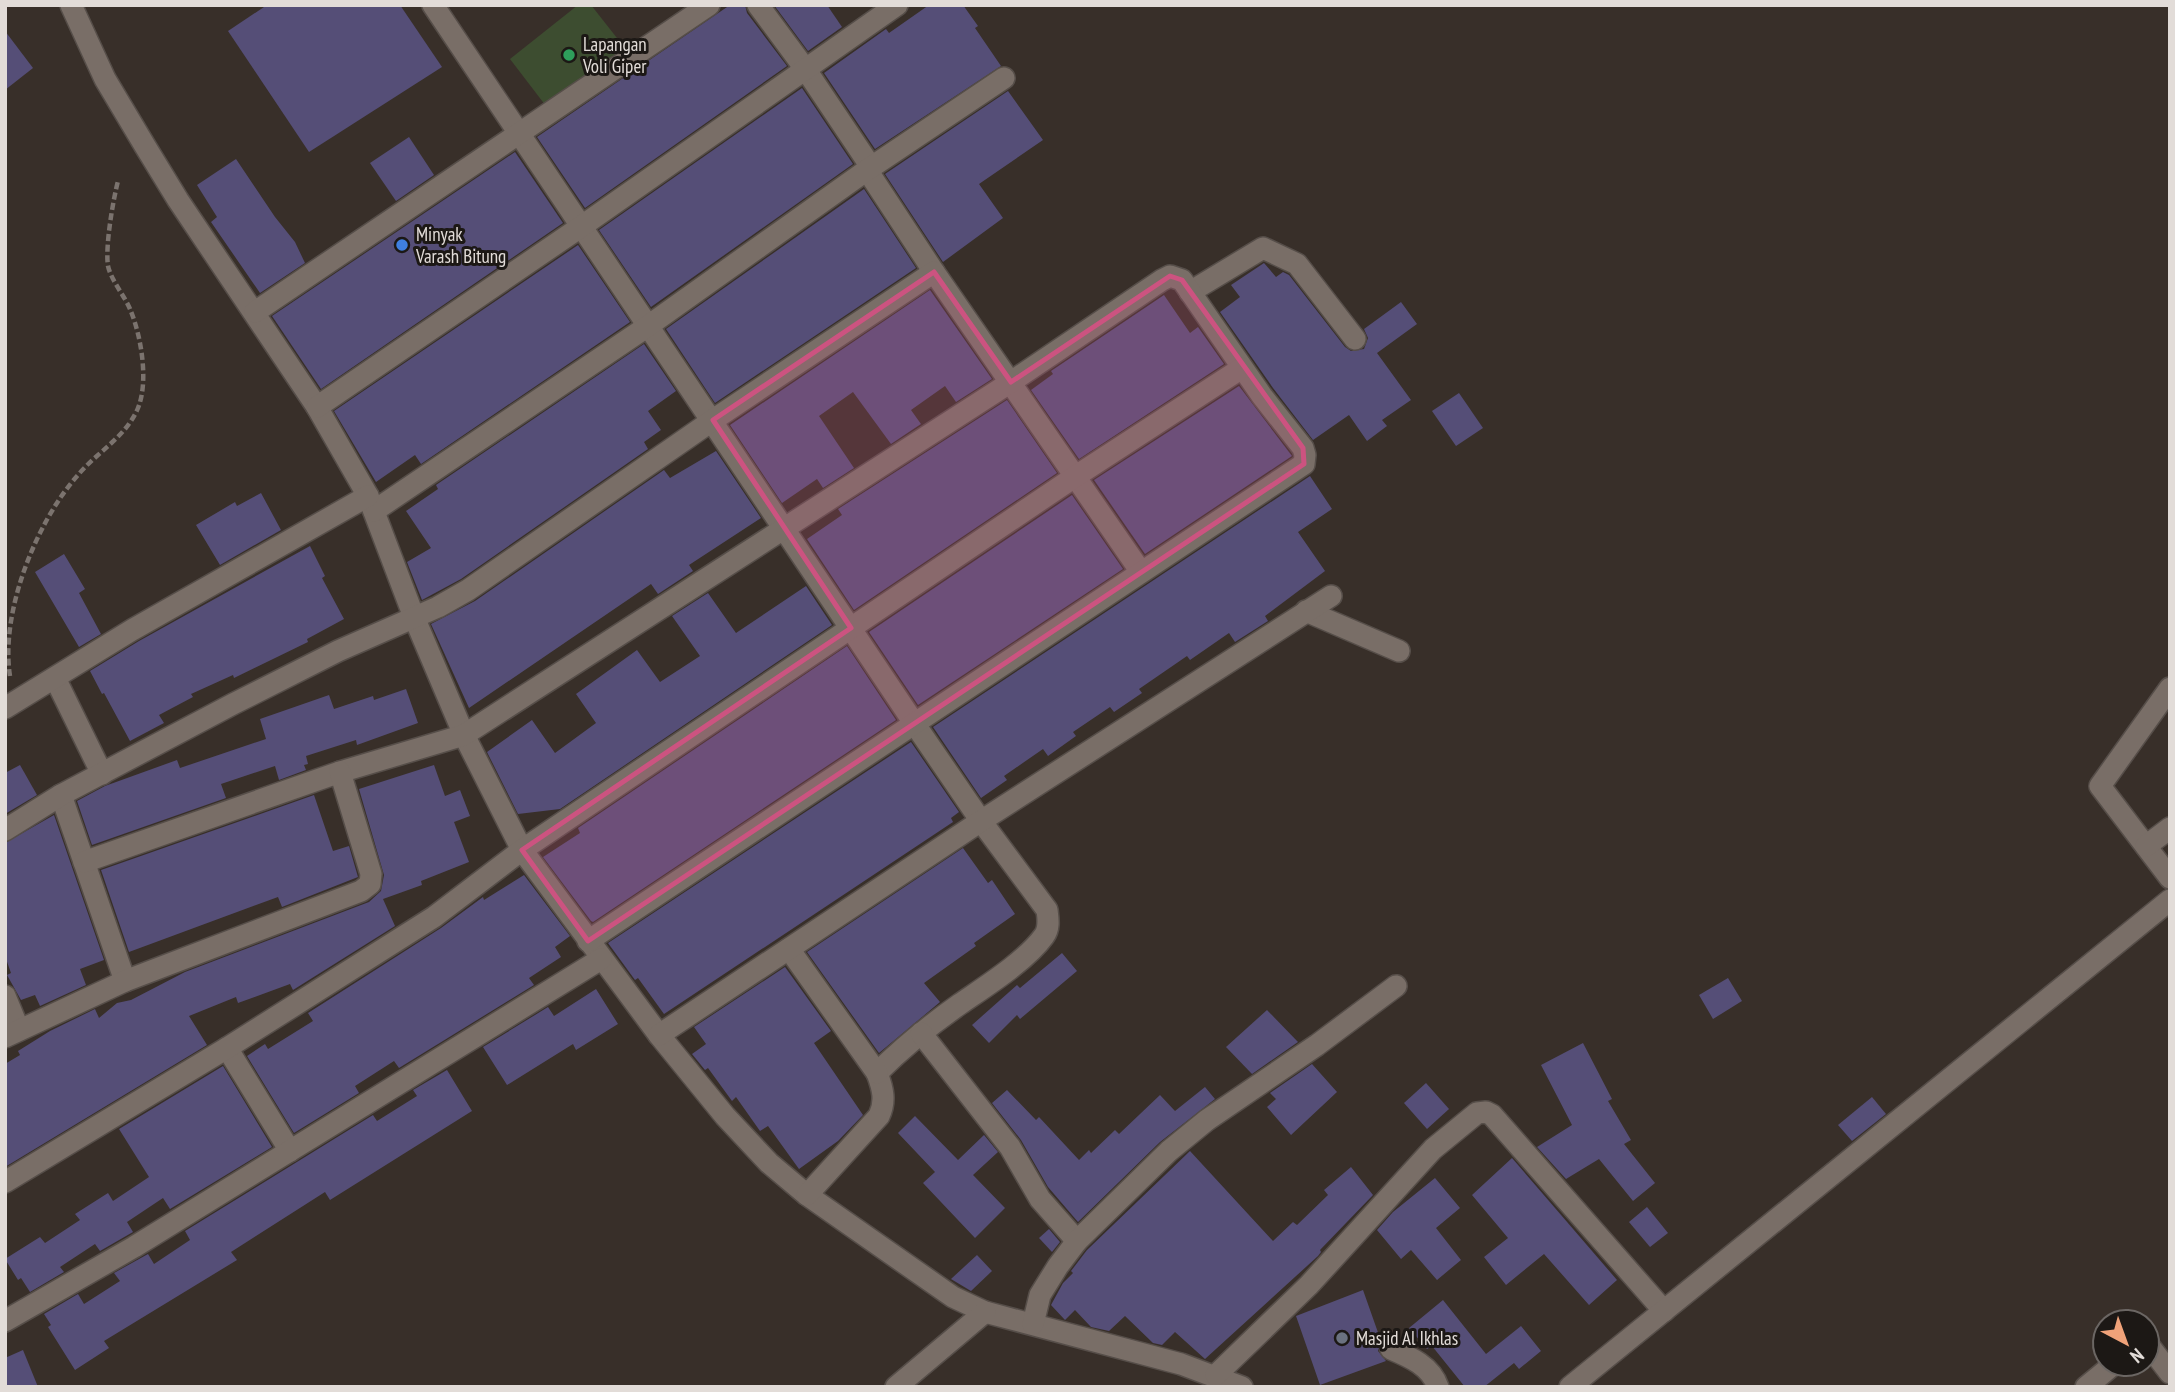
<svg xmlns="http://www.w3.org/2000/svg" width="2175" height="1392" viewBox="0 0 2175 1392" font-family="'PT Sans Narrow',sans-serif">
<rect width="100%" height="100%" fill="#382f29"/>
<path fill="#3d4d30" d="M 578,5 L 591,5 L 628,52 L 549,110 L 510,59 Z"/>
<g fill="#554e77">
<path d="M 267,5 L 400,5 L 442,67 L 309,152 L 228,31 Z"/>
<path d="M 730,5 L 745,5 L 747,13 L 787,66 L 585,208 L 537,137 Z"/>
<path d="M 774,5 L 827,5 L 842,27 L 808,51 Z"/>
<path d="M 929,5 L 963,5 L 978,26 L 975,28 L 1001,66 L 875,149 L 824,73 L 886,29 L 889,33 Z"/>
<path d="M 5,31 L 33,68 L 5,90 Z"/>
<path d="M 802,88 L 853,164 L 651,307 L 599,230 Z"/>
<path d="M 1008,91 L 1043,140 L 979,184 L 1003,218 L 943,262 L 885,174 Z"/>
<path d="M 409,137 L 434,175 L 396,201 L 370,163 Z"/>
<path d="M 515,152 L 563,223 L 321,389 L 272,316 Z"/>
<path d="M 236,159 L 275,217 L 295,242 L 305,263 L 260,293 L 211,222 L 217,217 L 197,185 Z"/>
<path d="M 864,189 L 916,268 L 715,403 L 666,329 Z"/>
<path d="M 578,245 L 630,322 L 421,464 L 415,455 L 376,482 L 334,411 Z"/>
<path d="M 1264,263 L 1276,277 L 1283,272 L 1289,275 L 1345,347 L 1351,351 L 1364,349 L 1368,338 L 1364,329 L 1401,302 L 1417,324 L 1377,353 L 1411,400 L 1382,420 L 1387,426 L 1367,441 L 1349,415 L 1313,440 L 1273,388 L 1220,312 L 1240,297 L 1231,285 Z"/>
<path d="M 930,290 L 992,379 L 956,402 L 945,386 L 911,410 L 921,424 L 891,444 L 853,392 L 819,416 L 854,468 L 823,488 L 817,479 L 782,503 L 730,425 Z"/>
<path d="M 1164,295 L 1190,333 L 1198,327 L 1224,364 L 1079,459 L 1031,390 L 1053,374 L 1051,371 Z"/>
<path d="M 644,344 L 676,391 L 648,411 L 661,430 L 644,442 L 648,449 L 461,579 L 422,600 L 407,562 L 431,548 L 406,511 L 438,489 L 436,485 Z"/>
<path d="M 1239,386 L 1292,456 L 1145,554 L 1094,480 Z"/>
<path d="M 1459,393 L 1483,428 L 1456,446 L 1432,411 Z"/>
<path d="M 1007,400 L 1057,473 L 854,610 L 807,539 L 842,515 L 838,509 Z"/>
<path d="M 716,451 L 761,518 L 689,565 L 693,571 L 658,594 L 651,584 L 469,708 L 431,624 L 475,601 L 664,470 L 670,478 Z"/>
<path d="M 1310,476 L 1332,509 L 1298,532 L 1325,571 L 1265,616 L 1268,621 L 1235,642 L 1229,633 L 1190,660 L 1187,656 L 1139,689 L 1142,693 L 1114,712 L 1110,707 L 1073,732 L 1076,736 L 1048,756 L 1043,749 L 1004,776 L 1007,780 L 981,798 L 933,727 Z"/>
<path d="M 261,493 L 281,530 L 220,565 L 196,525 L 235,502 L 237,506 Z"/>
<path d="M 1072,495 L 1123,569 L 918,705 L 869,632 Z"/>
<path d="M 310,546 L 325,576 L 322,578 L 344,619 L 307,639 L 308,642 L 234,678 L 233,675 L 191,694 L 193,697 L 159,715 L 164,723 L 130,741 L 104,693 L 102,694 L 90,671 L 139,641 Z"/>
<path d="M 64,554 L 85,589 L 79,593 L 101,634 L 79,647 L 35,572 Z"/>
<path d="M 806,586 L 832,625 L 560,809 L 518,814 L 487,752 L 532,720 L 555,753 L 596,723 L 576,694 L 637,650 L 660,682 L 700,656 L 672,616 L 708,593 L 736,633 Z"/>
<path d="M 847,646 L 896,720 L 593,922 L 591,921 L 543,857 L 580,833 L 578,828 Z"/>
<path d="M 406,689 L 418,723 L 357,745 L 356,740 L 306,756 L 308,764 L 304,765 L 306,770 L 279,780 L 275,766 L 221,784 L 226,798 L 92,845 L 77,801 L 105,786 L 177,760 L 180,768 L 266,739 L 260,719 L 329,695 L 334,709 L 373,696 L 374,700 Z"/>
<path d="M 911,742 L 959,812 L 951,818 L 953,822 L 664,1014 L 638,978 L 635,980 L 608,943 Z"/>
<path d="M 20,765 L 37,795 L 5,814 L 5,773 Z"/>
<path d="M 434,765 L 445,796 L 460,790 L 470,816 L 454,822 L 469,862 L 421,881 L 422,885 L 383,899 L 395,926 L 293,990 L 290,984 L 238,1003 L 236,997 L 189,1016 L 207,1045 L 5,1167 L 5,1064 L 20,1055 L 18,1051 L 50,1031 L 95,1009 L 99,1018 L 117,1003 L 131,1000 L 185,972 L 369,902 L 381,891 L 384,875 L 359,789 Z"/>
<path d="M 314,795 L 333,851 L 349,846 L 358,877 L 282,907 L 278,897 L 129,952 L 101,870 Z"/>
<path d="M 54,815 L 104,960 L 80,969 L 86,985 L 40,1006 L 35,995 L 21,1000 L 7,975 L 11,973 L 5,956 L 5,843 Z"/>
<path d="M 963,848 L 988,883 L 992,880 L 1015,914 L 974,943 L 976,946 L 924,983 L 940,1002 L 879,1053 L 807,952 Z"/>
<path d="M 524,875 L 570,936 L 555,947 L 561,957 L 529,978 L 534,985 L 399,1068 L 394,1061 L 355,1086 L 359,1093 L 294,1133 L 247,1056 L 265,1044 L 268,1049 L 313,1021 L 308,1013 L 441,928 L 483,897 L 484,900 Z"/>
<path d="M 1062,953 L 1077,971 L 1020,1019 L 1017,1015 L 989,1043 L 972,1025 L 1017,985 L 1020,988 Z"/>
<path d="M 785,967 L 831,1031 L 814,1043 L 863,1115 L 838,1141 L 799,1169 L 768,1126 L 760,1131 L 736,1097 L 732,1101 L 708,1068 L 705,1070 L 692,1054 L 706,1044 L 694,1027 Z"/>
<path d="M 1728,978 L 1742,1001 L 1713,1019 L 1699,995 Z"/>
<path d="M 596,989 L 618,1024 L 576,1050 L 573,1044 L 507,1085 L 483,1047 L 548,1007 L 554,1016 Z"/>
<path d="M 1267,1010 L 1298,1042 L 1252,1074 L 1226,1047 Z"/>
<path d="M 1583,1043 L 1612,1099 L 1608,1101 L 1631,1140 L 1624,1144 L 1655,1183 L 1633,1201 L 1599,1159 L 1566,1179 L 1537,1147 L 1572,1125 L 1541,1065 Z"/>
<path d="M 1312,1064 L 1337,1092 L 1291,1135 L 1267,1107 L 1276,1099 L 1270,1093 Z"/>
<path d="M 223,1066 L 272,1147 L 170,1209 L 163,1198 L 127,1222 L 133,1232 L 100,1251 L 95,1244 L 60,1267 L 64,1272 L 30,1292 L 21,1278 L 18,1280 L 5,1259 L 40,1237 L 45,1243 L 80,1220 L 75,1214 L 108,1193 L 113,1201 L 149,1177 L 119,1129 Z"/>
<path d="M 447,1070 L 472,1111 L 330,1200 L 325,1192 L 231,1252 L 237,1260 L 104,1341 L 109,1348 L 75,1370 L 48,1327 L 51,1325 L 44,1314 L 78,1294 L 84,1304 L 120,1281 L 114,1273 L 148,1254 L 154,1264 L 190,1240 L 185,1231 L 373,1115 L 377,1121 L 417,1096 L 413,1090 Z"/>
<path d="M 1426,1083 L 1449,1109 L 1427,1129 L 1404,1103 Z"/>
<path d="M 1205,1087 L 1215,1099 L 1160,1142 L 1078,1222 L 1048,1187 L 1021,1140 L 992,1103 L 1007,1090 L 1036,1120 L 1039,1117 L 1079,1160 L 1089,1150 L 1091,1153 L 1115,1130 L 1119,1134 L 1160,1095 L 1175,1111 Z"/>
<path d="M 1872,1097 L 1886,1114 L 1852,1141 L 1838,1125 Z"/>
<path d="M 915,1116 L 958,1160 L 984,1135 L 998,1152 L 973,1175 L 1005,1208 L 975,1238 L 923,1183 L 935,1172 L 898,1133 Z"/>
<path d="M 1190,1151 L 1273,1241 L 1293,1222 L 1297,1225 L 1328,1195 L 1324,1190 L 1351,1167 L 1373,1195 L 1320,1250 L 1321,1252 L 1318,1256 L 1205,1359 L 1175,1332 L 1162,1345 L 1153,1343 L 1125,1316 L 1109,1331 L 1091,1327 L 1075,1310 L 1065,1320 L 1051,1305 L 1063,1283 L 1073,1273 L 1071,1271 L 1087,1250 Z"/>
<path d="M 1512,1158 L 1617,1280 L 1589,1305 L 1544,1254 L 1506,1285 L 1484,1257 L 1508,1238 L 1472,1195 Z"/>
<path d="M 1435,1178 L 1460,1208 L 1436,1228 L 1461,1260 L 1437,1280 L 1411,1250 L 1401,1259 L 1377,1230 L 1393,1212 Z"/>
<path d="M 1647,1207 L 1668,1233 L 1650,1247 L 1629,1222 Z"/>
<path d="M 1049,1229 L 1060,1242 L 1052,1252 L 1039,1238 Z"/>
<path d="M 977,1255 L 992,1271 L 971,1291 L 951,1279 Z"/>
<path d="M 1363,1290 L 1381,1341 L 1378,1351 L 1386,1361 L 1320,1385 L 1296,1316 Z"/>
<path d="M 1443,1300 L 1486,1354 L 1521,1326 L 1541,1351 L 1519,1369 L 1514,1363 L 1484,1387 L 1465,1387 L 1432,1346 L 1427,1349 L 1409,1328 Z"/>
<path d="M 23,1350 L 38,1387 L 5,1387 L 5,1358 Z"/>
</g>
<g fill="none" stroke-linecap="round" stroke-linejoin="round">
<g stroke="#564e49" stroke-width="24">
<g id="street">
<path d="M 71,5 L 105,79 L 145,146 L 178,200 L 317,407 L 368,496 L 414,617 L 464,735 L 522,850 L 659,1035 L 725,1116 L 769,1163 L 807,1195 L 953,1297 L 985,1312 L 1181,1364 L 1242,1387"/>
<path d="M 433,5 L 914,723 L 981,821 L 1047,910 C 1048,918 1050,928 1044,936 C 1026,961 986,986 960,1004 C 930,1025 903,1047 877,1073 C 883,1089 886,1101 879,1116 L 807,1195"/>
<path d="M 758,5 L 806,70 L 871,167"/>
<path d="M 867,170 L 934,272 L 1141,572"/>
<path d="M 1190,292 L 1263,248 L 1297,264 L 1355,339"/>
<path d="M 255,312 L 709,5"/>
<path d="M 317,407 L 582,226 L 897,5"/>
<path d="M 374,511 L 648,326 L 867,170 L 1004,78"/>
<path d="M 1306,611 L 1399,651"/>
<path d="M 55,678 L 102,774"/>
<path d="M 2170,688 L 2100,786 L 2170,878"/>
<path d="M 5,708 L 132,630 L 368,496"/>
<path d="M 61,795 L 125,981"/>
<path d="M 5,830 L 61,795 L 233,704 L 338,651 L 438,607 L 468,590 L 713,420 L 934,272"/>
<path d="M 2146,846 L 2170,828"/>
<path d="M 84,862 L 340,772 L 464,735 L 1011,382 L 1162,280 L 1170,276 L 1182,280 L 1262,396 L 1303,448 L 1305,455 L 1304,464 L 588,941"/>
<path d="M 789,949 L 877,1073"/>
<path d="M 5,996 L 19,1030"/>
<path d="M 921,1033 L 1010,1147 L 1040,1199 L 1077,1241"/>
<path d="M 659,1035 L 981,821 L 1331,596"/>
<path d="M 5,1037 L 125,981 L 361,891 L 370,884 L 371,874 L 340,772"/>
<path d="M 227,1048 L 290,1151"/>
<path d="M 5,1182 L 227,1048 L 434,917 L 522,850 L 1076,476 L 1242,368"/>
<path d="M 5,1321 L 134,1247 L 601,959"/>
<path d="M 1033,1324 L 1040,1295 L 1058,1266 L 1077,1241 L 1169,1151 L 1207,1120 L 1317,1045 L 1396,986"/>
<path d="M 2147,1343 L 2170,1373"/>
<path d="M 1391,1349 C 1410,1357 1431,1366 1438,1387"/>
<path d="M 1216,1375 L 1309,1285 L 1433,1149 L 1477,1113 L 1486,1112 L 1492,1115 L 1664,1311"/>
<path d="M 896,1387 L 985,1312"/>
<path d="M 1570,1387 L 2170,900"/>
<path d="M 2086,1387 L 2114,1364"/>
</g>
</g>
<path stroke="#7b736e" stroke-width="4.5" stroke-dasharray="7 3.5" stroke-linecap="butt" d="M 10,676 C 0,613 36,522 78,475 C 97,452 126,437 138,408 C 149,381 141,335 130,309 C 124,295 111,280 108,266 C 105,247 113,200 118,181"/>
<use href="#street" stroke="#796e67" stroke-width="21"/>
</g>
<path fill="#cc5380" fill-opacity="0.2" stroke="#cc5380" stroke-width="5" stroke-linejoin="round" d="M 934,272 L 1011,382 L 1170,276 L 1182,280 L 1303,448 L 1304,464 L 588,941 L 522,850 L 851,628 L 713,420 Z"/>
<circle fill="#2e9e5b" stroke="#1c1815" stroke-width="2.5" cx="569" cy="55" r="7"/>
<circle fill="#3f7fe0" stroke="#1c1815" stroke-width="2.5" cx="402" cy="245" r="7"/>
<circle fill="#6b7280" stroke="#1c1815" stroke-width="2.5" cx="1342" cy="1338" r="7"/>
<g text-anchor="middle" stroke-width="6" stroke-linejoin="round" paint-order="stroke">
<g font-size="19" fill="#e2dcd8" stroke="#1c1815" text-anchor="start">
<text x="583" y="51">Lapangan<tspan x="583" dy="22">Voli Giper</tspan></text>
<text x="416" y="241">Minyak<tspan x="416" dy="22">Varash Bitung</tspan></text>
<text x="1356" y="1345">Masjid Al Ikhlas</text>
</g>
</g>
<rect width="2175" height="1392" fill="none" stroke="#e2dcd8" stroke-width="14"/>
<g transform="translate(2126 1343) rotate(139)"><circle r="33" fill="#1c1815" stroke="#6b6663" stroke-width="2"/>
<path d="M0-5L12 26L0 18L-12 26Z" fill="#f0a279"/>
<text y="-10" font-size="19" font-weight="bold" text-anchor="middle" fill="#e2dcd8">N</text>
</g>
</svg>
